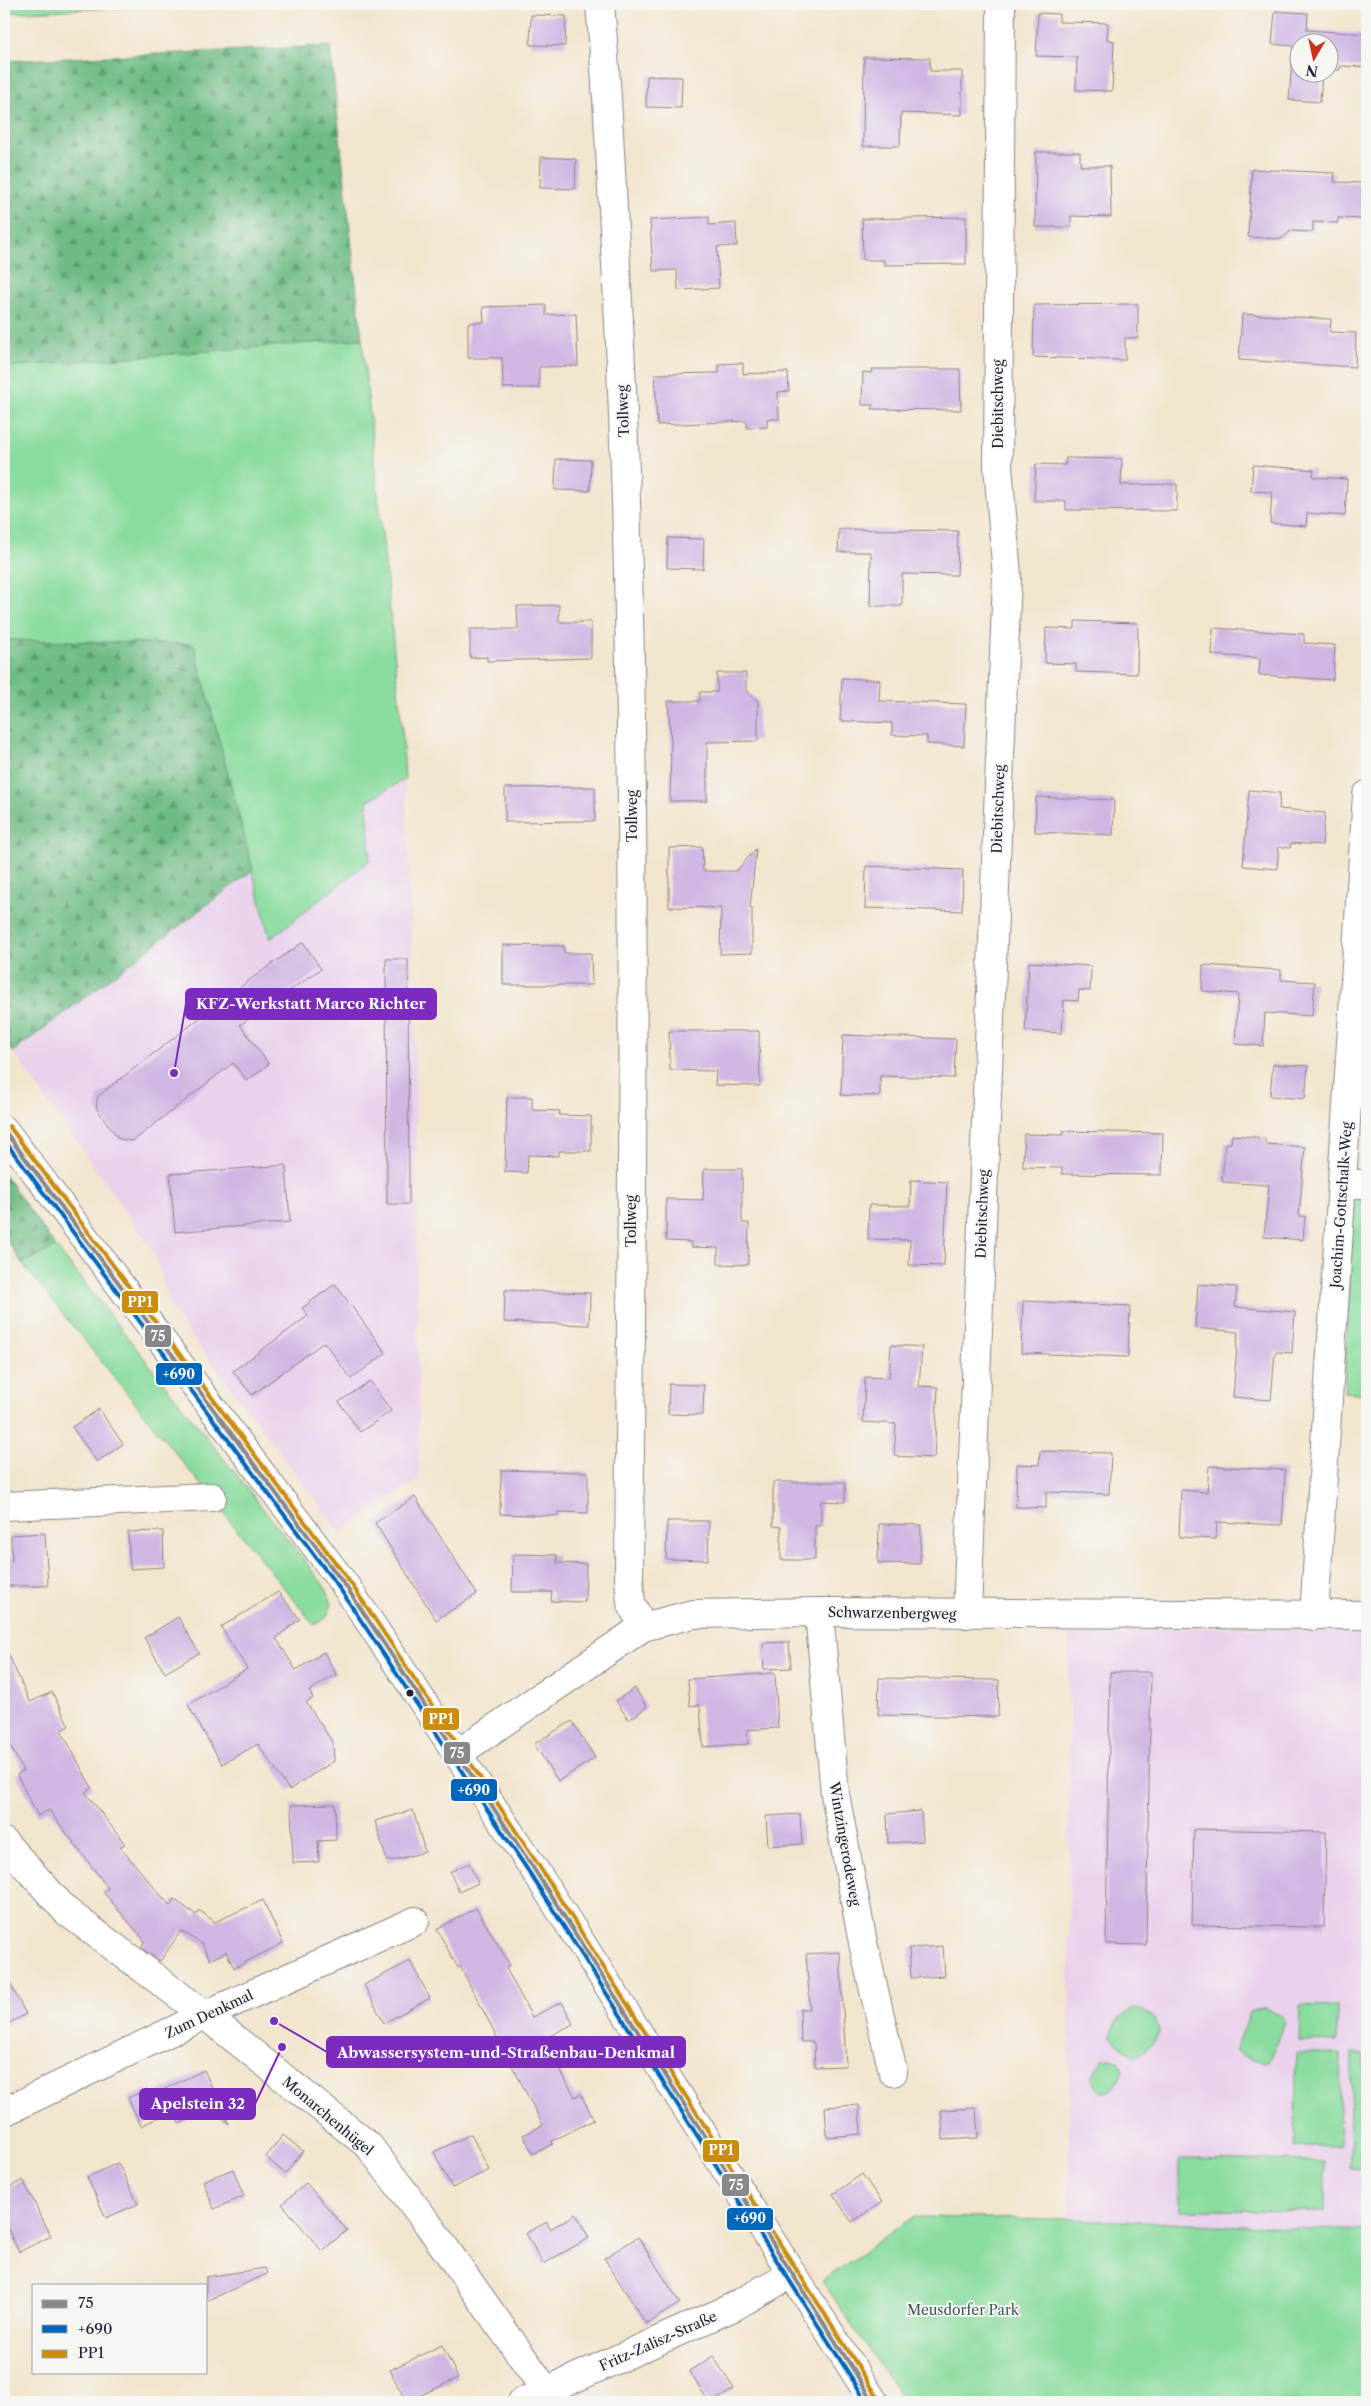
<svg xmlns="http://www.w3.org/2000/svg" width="1371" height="2406" viewBox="0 0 1371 2406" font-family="'Libre Caslon Text',serif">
<defs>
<pattern id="forest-firs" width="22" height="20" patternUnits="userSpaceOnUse" patternTransform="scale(1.25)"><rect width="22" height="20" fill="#6ebc85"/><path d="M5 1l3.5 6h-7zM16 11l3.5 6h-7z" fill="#5a986e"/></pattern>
</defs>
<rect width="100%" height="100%" fill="#f6f6f2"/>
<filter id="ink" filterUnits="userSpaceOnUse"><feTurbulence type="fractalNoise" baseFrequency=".02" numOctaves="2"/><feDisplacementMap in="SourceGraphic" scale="10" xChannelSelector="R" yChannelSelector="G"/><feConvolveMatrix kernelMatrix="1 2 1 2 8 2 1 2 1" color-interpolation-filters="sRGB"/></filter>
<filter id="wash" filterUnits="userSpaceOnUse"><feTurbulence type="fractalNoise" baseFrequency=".0096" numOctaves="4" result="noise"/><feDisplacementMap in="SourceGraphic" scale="20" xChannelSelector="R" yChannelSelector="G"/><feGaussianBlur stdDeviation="1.12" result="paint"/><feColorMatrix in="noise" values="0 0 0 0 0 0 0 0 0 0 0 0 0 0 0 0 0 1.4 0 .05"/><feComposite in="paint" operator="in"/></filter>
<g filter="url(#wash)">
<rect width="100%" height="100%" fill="#f2e5ce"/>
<g fill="#ead1ec">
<path d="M 405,779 L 415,1017 L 419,1479 L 340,1532 L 172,1310 L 154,1252 L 13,1052 L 253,870 L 271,938 L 370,860 L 367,801 Z"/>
<path d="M 1367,1627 L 1367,2231 L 1069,2219 L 1069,1628 Z"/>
</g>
<g fill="#89dc9e" stroke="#567f6c">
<path d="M 4,4 L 198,4 L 4,13 Z"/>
<path d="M 362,339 L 402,728 L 405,779 L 367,801 L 370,860 L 270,939 L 194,644 L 4,640 L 4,367 Z"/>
<path d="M 1367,1195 L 1367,1394 L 1344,1392 L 1352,1204 Z"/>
<path d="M 56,1247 L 326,1588 L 332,1604 L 327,1617 L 314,1625 L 22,1263 Z"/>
<path d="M 1300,2005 L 1337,2006 L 1337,2042 L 1299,2041 Z"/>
<path d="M 1264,2007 L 1283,2017 L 1285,2023 L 1271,2059 L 1265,2063 L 1243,2056 L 1237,2051 L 1237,2046 L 1251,2011 Z"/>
<path d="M 1133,2008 C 1144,2008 1156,2019 1160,2029 C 1158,2040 1146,2052 1135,2056 L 1121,2047 L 1111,2036 L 1115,2023 Z"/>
<path d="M 1296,2053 L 1341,2053 L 1339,2147 L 1295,2147 Z"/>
<path d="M 1352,2053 L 1364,2054 L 1361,2168 L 1350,2167 Z"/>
<path d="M 1110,2058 L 1119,2062 L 1123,2070 C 1121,2075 1118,2083 1114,2088 C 1105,2097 1091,2089 1093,2076 C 1094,2070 1100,2064 1103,2059 Z"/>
<path d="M 1180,2159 L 1325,2161 L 1325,2211 L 1180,2210 Z"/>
<path d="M 913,2217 L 1069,2219 L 1367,2231 L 1367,2402 L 905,2402 L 822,2281 Z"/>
</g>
<g fill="url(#forest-firs)" stroke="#486f60">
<path d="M 330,46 L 362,339 L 4,367 L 4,61 Z"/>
<path d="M 4,640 L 194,644 L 253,870 L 13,1052 L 4,1040 Z"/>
<path d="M 4,1174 L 56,1247 L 22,1263 L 4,1236 Z"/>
</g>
<g id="blocks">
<g fill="#d0b6e3">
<path d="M 1275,11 L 1308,13 L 1307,30 L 1367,34 L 1367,67 L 1340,66 L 1340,70 L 1328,69 L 1328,42 L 1298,42 L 1298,72 L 1322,72 L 1320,102 L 1289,100 L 1293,46 L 1272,44 Z"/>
<path d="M 1038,13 L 1059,14 L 1059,22 L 1108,23 L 1107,39 L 1114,41 L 1112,91 L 1076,90 L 1077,57 L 1036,56 Z"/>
<path d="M 531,15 L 566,16 L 565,46 L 530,45 Z"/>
<path d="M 864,57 L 930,58 L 930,71 L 962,71 L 962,115 L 901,113 L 900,146 L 863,146 Z"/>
<path d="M 647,76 L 682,77 L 681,108 L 646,107 Z"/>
<path d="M 1036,152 L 1080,152 L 1080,166 L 1110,166 L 1111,217 L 1071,216 L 1071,227 L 1035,227 Z"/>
<path d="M 541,157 L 576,159 L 575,189 L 540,188 Z"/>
<path d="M 1252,169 L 1335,173 L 1334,182 L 1365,183 L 1364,219 L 1338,218 L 1338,223 L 1313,222 L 1313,232 L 1291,231 L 1281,239 L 1248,237 Z"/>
<path d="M 709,217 L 709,225 L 736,223 L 737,246 L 717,247 L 719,288 L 678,290 L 677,270 L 653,271 L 650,220 Z"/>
<path d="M 966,217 L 966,264 L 884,265 L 884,260 L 863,260 L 862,219 Z"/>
<path d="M 1138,304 L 1138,338 L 1125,338 L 1125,360 L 1033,357 L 1034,305 Z"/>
<path d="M 546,305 L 546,315 L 576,314 L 578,366 L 539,367 L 539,388 L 503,388 L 502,358 L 468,358 L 468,323 L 484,322 L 483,307 Z"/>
<path d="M 1242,314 L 1331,319 L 1330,332 L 1356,333 L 1355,367 L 1239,360 Z"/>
<path d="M 743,363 L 743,374 L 788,372 L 789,391 L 778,392 L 779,419 L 767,419 L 767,427 L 747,428 L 747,421 L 657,425 L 655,374 L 719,373 L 719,364 Z"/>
<path d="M 872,369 L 960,369 L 961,410 L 872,409 L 873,405 L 862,405 L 863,372 L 873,373 Z"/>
<path d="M 1066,458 L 1122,459 L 1121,485 L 1177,484 L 1177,511 L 1066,510 L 1066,501 L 1034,501 L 1036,464 L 1065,465 Z"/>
<path d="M 556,459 L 591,460 L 590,491 L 555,490 Z"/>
<path d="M 1253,465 L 1314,470 L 1313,477 L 1347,479 L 1345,516 L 1307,513 L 1306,526 L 1270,523 L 1272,492 L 1251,491 Z"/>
<path d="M 839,529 L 958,531 L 957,575 L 902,574 L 902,606 L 870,606 L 871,552 L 838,552 Z"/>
<path d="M 668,538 L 704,539 L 703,569 L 667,568 Z"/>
<path d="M 559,605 L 559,622 L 591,622 L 591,658 L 487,661 L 487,657 L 470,658 L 470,629 L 518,629 L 517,606 Z"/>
<path d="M 1075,621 L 1138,623 L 1137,674 L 1076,672 L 1076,664 L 1045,663 L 1046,628 L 1075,629 Z"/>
<path d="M 1213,628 L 1304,634 L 1304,643 L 1335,645 L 1333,680 L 1259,675 L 1260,658 L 1212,655 Z"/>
<path d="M 717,673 L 746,673 L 746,691 L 758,701 L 758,741 L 707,742 L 707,801 L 670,801 L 671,743 L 668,701 L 700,701 L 700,692 L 717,692 Z"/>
<path d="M 842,678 L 880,680 L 879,701 L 966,704 L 964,746 L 927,744 L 927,736 L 892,735 L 892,723 L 840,721 Z"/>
<path d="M 595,787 L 595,821 L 505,822 L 505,788 Z"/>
<path d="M 1249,790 L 1280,793 L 1279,809 L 1325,813 L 1322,845 L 1291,843 L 1290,848 L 1279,847 L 1277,869 L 1243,866 Z"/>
<path d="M 1036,797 L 1114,800 L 1113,835 L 1035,832 Z"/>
<path d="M 702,847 L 703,871 L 736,871 L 756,849 L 750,908 L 752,908 L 752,953 L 720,954 L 721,908 L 669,907 L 669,848 Z"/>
<path d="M 866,866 L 963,870 L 962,911 L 865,908 Z"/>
<path d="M 303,942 L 321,969 L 240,1025 L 269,1064 L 247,1081 L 233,1063 L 133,1141 L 119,1139 L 96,1108 L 98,1096 L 251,979 Z"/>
<path d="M 503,945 L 564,946 L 564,953 L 591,953 L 592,985 L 503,985 Z"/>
<path d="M 386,959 L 408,959 L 409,1204 L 387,1204 Z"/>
<path d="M 1029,962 L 1091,966 L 1090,991 L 1079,990 L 1078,1001 L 1064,1000 L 1062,1033 L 1025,1031 Z"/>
<path d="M 1203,965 L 1281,970 L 1281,980 L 1315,982 L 1312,1016 L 1265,1013 L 1263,1046 L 1235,1044 L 1238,994 L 1202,991 Z"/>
<path d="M 669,1031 L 759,1031 L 760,1086 L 715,1085 L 716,1071 L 670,1070 Z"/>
<path d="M 843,1035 L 956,1039 L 954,1078 L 880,1076 L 880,1096 L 841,1095 Z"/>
<path d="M 1273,1064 L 1308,1066 L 1305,1099 L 1270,1096 Z"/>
<path d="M 507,1097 L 532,1097 L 532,1110 L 560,1111 L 559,1115 L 591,1116 L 591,1151 L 559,1151 L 559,1156 L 528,1155 L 527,1173 L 505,1172 Z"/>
<path d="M 1063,1131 L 1163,1133 L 1162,1175 L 1062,1174 L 1062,1168 L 1023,1167 L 1024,1134 L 1063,1135 Z"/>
<path d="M 1232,1135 L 1265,1138 L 1265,1144 L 1305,1147 L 1299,1216 L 1305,1216 L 1303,1240 L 1264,1237 L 1269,1185 L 1222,1182 L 1225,1143 L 1231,1143 Z"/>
<path d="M 286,1165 L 290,1222 L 175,1232 L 170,1174 Z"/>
<path d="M 704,1169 L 742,1169 L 742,1223 L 749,1223 L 748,1265 L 718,1264 L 718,1248 L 691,1247 L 691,1242 L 666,1241 L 666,1199 L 703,1200 Z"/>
<path d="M 911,1180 L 947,1182 L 944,1266 L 909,1265 L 910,1240 L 868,1239 L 869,1205 L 910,1206 Z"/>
<path d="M 335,1284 L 386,1353 L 351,1379 L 324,1342 L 252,1395 L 233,1371 L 308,1316 L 302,1308 Z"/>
<path d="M 1198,1284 L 1237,1287 L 1235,1307 L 1295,1312 L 1292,1353 L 1275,1352 L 1271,1400 L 1233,1397 L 1238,1332 L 1195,1328 Z"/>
<path d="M 505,1290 L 590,1293 L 589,1325 L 504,1322 Z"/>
<path d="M 1023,1301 L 1130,1306 L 1128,1357 L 1021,1353 Z"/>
<path d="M 891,1345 L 922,1347 L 919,1386 L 938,1387 L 934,1458 L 894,1456 L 896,1424 L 863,1422 L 865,1377 L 889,1378 Z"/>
<path d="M 370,1381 L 391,1411 L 360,1432 L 339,1402 Z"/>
<path d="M 669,1384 L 704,1385 L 703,1415 L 668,1414 Z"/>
<path d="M 99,1409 L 123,1444 L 97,1462 L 72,1427 Z"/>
<path d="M 1040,1451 L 1111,1453 L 1109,1494 L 1046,1492 L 1046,1508 L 1016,1507 L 1017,1464 L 1039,1465 Z"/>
<path d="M 1209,1466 L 1285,1470 L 1282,1525 L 1217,1522 L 1216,1539 L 1179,1537 L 1181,1490 L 1207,1492 Z"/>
<path d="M 501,1470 L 588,1472 L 588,1513 L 558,1512 L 558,1516 L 500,1514 Z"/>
<path d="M 773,1482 L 845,1482 L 845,1502 L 821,1501 L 821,1526 L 815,1526 L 815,1560 L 781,1560 L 781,1527 L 773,1526 Z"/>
<path d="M 415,1497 L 477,1594 L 436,1620 L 375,1523 Z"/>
<path d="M 667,1521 L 709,1521 L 708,1560 L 666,1559 Z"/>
<path d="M 879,1524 L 921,1525 L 920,1564 L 878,1563 Z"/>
<path d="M 163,1531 L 164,1567 L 130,1569 L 128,1532 Z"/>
<path d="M 45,1533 L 48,1586 L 4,1586 L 4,1561 L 12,1561 L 11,1535 Z"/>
<path d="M 513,1554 L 557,1555 L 557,1563 L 586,1564 L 585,1602 L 551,1601 L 552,1592 L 512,1592 Z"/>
<path d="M 278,1592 L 300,1619 L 276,1638 L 296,1670 L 324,1652 L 336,1674 L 309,1691 L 313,1698 L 306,1702 L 333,1743 L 334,1761 L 289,1790 L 258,1744 L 222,1764 L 188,1705 L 247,1669 L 221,1627 Z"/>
<path d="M 178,1617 L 199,1653 L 165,1673 L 144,1638 Z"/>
<path d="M 789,1642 L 791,1668 L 764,1669 L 763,1643 Z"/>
<path d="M 4,1645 L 30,1702 L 52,1692 L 69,1726 L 61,1730 L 92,1788 L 85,1792 L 125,1844 L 120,1847 L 170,1906 L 174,1899 L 196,1915 L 199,1910 L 215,1922 L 263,1900 L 283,1943 L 234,1968 L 226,1952 L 210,1960 L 202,1944 L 181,1931 L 160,1961 L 141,1947 L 145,1941 L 103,1892 L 108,1888 L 49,1810 L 38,1816 L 17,1775 L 23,1771 L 4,1733 Z"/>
<path d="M 1110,1672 L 1151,1672 L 1146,1945 L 1106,1944 Z"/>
<path d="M 775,1673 L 778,1728 L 747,1730 L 748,1744 L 703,1747 L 700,1705 L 690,1706 L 688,1679 Z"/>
<path d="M 879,1678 L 999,1680 L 998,1717 L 878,1715 Z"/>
<path d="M 635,1688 L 647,1707 L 629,1720 L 616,1701 Z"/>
<path d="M 572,1721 L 595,1758 L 558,1781 L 534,1744 Z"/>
<path d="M 335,1804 L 336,1840 L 318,1841 L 319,1862 L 293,1863 L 291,1805 Z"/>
<path d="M 413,1810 L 425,1852 L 395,1860 L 387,1861 L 375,1821 Z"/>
<path d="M 921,1811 L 923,1841 L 888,1843 L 887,1814 Z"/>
<path d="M 800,1814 L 802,1844 L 768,1846 L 766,1816 Z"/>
<path d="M 1194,1829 L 1326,1832 L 1324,1927 L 1192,1925 Z"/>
<path d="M 469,1863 L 478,1883 L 459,1892 L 450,1872 Z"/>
<path d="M 476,1908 L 510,1965 L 506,1968 L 532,2017 L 562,2002 L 573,2024 L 543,2039 L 575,2097 L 581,2094 L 594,2120 L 552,2141 L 553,2144 L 533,2154 L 523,2135 L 543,2125 L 460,1966 L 458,1968 L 437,1929 Z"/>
<path d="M 943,1946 L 945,1976 L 911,1978 L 909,1948 Z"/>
<path d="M 840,1952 L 846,2066 L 815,2067 L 814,2042 L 801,2042 L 800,2009 L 810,2009 L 806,1954 Z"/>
<path d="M 410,1961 L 430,1998 L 384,2023 L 364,1985 Z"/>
<path d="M 4,1972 L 26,2014 L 4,2026 Z"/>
<path d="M 204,2070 L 229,2124 L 205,2102 L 208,2110 L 179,2124 L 173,2111 L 141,2126 L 128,2098 L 147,2089 L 150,2096 Z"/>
<path d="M 859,2105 L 861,2134 L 827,2137 L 825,2107 Z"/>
<path d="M 976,2108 L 978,2138 L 943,2140 L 941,2110 Z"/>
<path d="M 471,2134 L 489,2170 L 452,2188 L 434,2152 Z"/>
<path d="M 283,2135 L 303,2151 L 285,2174 L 266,2157 Z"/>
<path d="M 118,2163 L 138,2204 L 106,2218 L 87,2177 Z"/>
<path d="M 233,2169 L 244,2196 L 214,2209 L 203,2181 Z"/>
<path d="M 862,2174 L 882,2202 L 852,2222 L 833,2194 Z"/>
<path d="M 23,2180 L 51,2236 L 19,2252 L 4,2221 L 4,2190 Z"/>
<path d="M 306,2183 L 347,2230 L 322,2251 L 282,2204 Z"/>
<path d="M 576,2214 L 589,2238 L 543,2264 L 526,2233 L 547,2222 L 550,2229 Z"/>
<path d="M 638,2237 L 680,2303 L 646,2324 L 604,2258 Z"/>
<path d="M 265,2268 L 267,2274 L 206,2301 L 206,2277 Z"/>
<path d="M 442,2345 L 458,2378 L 406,2402 L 390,2370 Z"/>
<path d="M 713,2356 L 734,2389 L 713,2402 L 709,2402 L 689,2371 Z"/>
</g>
</g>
</g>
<g filter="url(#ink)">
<use href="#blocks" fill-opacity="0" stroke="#8a8484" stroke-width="1"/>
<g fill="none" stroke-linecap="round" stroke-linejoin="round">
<g stroke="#8a8484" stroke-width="30">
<g id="street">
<path d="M 600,4 C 608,90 611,178 616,264 C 640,702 632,1140 629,1578 L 631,1603 L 643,1627"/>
<path d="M 1343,1184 L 1367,1184"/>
<path d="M 4,1506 L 212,1497"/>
<path d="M 819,1612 L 835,1794 L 863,1943 L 893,2072"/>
<path d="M 967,1614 L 1007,577 L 998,465 L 1001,4"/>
<path d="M 1314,1616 L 1367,795"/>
<path d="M 457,1754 L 643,1627 L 693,1614 L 819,1612 L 1367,1615"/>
<path d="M 4,1842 L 66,1911 L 205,2015 L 369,2146 L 428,2224 L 554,2402"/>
<path d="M 4,2112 L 205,2015 L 415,1921"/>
<path d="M 522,2402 L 733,2307 L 791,2274"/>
</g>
</g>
<g stroke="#8a8484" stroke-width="30">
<path id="primary" d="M 4,1130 L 347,1588 L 534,1869 L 874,2402"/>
</g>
<use href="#street" stroke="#fff" stroke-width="28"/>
<use href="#primary" stroke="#fff" stroke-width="28"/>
<g stroke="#f6f6f2" stroke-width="8">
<path id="bus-1" d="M 4,1130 L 347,1588 L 534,1869 L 874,2402"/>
</g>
<g stroke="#f6f6f2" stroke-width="8">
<path id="bus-2" d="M 4,1140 L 342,1592 L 529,1872 L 867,2402"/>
</g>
<g stroke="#f6f6f2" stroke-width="8">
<path id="bus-3" d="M 9,1126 L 352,1585 L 539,1866 L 879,2399"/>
</g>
<use href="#bus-1" stroke="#888" stroke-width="4"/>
<use href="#bus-2" stroke="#0065bd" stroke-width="4"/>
<use href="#bus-3" stroke="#cc8c0c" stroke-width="4"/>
</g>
</g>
<circle fill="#22223b" stroke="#f6f6f2" stroke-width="2" cx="410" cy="1693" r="4.5"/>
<g text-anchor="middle" stroke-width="4" stroke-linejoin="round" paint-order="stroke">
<g font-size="14" fill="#22223b" stroke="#f6f6f2">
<text transform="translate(998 404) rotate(-90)" y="5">Diebitschweg</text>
<text transform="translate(623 411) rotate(-92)" y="5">Tollweg</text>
<text transform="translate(998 809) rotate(-88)" y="5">Diebitschweg</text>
<text transform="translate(632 816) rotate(-90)" y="5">Tollweg</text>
<text transform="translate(1341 1205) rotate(-86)" y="5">Joachim-Gottschalk-Weg</text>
<text transform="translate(982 1214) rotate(-88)" y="5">Diebitschweg</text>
<text transform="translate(631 1221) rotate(-90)" y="5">Tollweg</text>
<text transform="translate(892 1613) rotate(1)" y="5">Schwarzenbergweg</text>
<text transform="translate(845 1844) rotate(80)" y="5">Wintzingerodeweg</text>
<text transform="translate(209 2014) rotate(-25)" y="5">Zum Denkmal</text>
<text transform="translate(328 2116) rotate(40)" y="5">Monarchenhügel</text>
<text transform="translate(658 2341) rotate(-24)" y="5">Fritz-Zalisz-Straße</text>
</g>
<g font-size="14" fill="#415a59" stroke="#f6f6f2">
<text x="963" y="2315">Meusdorfer Park</text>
</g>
</g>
<path fill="none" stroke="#7b2cbf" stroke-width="2" d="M174 1073L186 1004M274 2021L327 2052M282 2047L255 2104"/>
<g fill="#7b2cbf" stroke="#f6f6f2" stroke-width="2">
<circle cx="174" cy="1073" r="5"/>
<circle cx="274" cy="2021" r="5"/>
<circle cx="282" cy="2047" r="5"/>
</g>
<g fill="#7b2cbf" stroke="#7b2cbf" stroke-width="2">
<rect x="186" y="989" width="250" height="30" rx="5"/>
<rect x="327" y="2037" width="358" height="30" rx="5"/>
<rect x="140" y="2089" width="115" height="30" rx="5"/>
</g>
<g font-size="15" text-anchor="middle" font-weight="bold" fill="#fff">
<text x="311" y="1009">KFZ-Werkstatt Marco Richter</text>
<text x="506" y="2058">Abwassersystem-und-Straßenbau-Denkmal</text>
<text x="198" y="2109">Apelstein 32</text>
</g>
<g stroke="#f6f6f2" stroke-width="2">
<rect x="121" y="1290" width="38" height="24" rx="5" fill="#cc8c0c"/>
<rect x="144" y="1324" width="28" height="24" rx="5" fill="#888"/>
<rect x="155" y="1362" width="48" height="24" rx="5" fill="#0065bd"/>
<rect x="422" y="1707" width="38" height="24" rx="5" fill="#cc8c0c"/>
<rect x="443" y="1741" width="28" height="24" rx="5" fill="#888"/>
<rect x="450" y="1778" width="48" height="24" rx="5" fill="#0065bd"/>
<rect x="702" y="2139" width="38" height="24" rx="5" fill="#cc8c0c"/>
<rect x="721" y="2173" width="29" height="24" rx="5" fill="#888"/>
<rect x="726" y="2207" width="48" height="24" rx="5" fill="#0065bd"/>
</g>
<g font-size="14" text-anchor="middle" font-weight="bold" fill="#fff">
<text x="140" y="1307">PP1</text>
<text x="158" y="1341">75</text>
<text x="179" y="1379">+690</text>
<text x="441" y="1724">PP1</text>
<text x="457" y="1758">75</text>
<text x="474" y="1795">+690</text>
<text x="721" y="2155">PP1</text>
<text x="736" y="2190">75</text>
<text x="750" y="2223">+690</text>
</g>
<rect width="1371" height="2406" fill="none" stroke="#f6f6f2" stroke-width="20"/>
<rect x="32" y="2284" width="175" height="90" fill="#f6f6f2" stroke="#a1a1a9"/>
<rect x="42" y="2300" width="25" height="8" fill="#888888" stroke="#a1a1a9"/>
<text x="78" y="2308" font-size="15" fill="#22223b">75</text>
<rect x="42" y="2325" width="25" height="8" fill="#0065bd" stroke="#a1a1a9"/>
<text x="78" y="2334" font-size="15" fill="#22223b">+690</text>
<rect x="42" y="2350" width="25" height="8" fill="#cc8c0c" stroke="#a1a1a9"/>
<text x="78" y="2358" font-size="15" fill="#22223b">PP1</text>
<g transform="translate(1314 58) rotate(189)"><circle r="24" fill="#f6f6f2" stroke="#a1a1a9"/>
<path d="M0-4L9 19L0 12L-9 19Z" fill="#c8321e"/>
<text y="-8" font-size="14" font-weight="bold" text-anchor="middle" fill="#22223b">N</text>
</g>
</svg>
